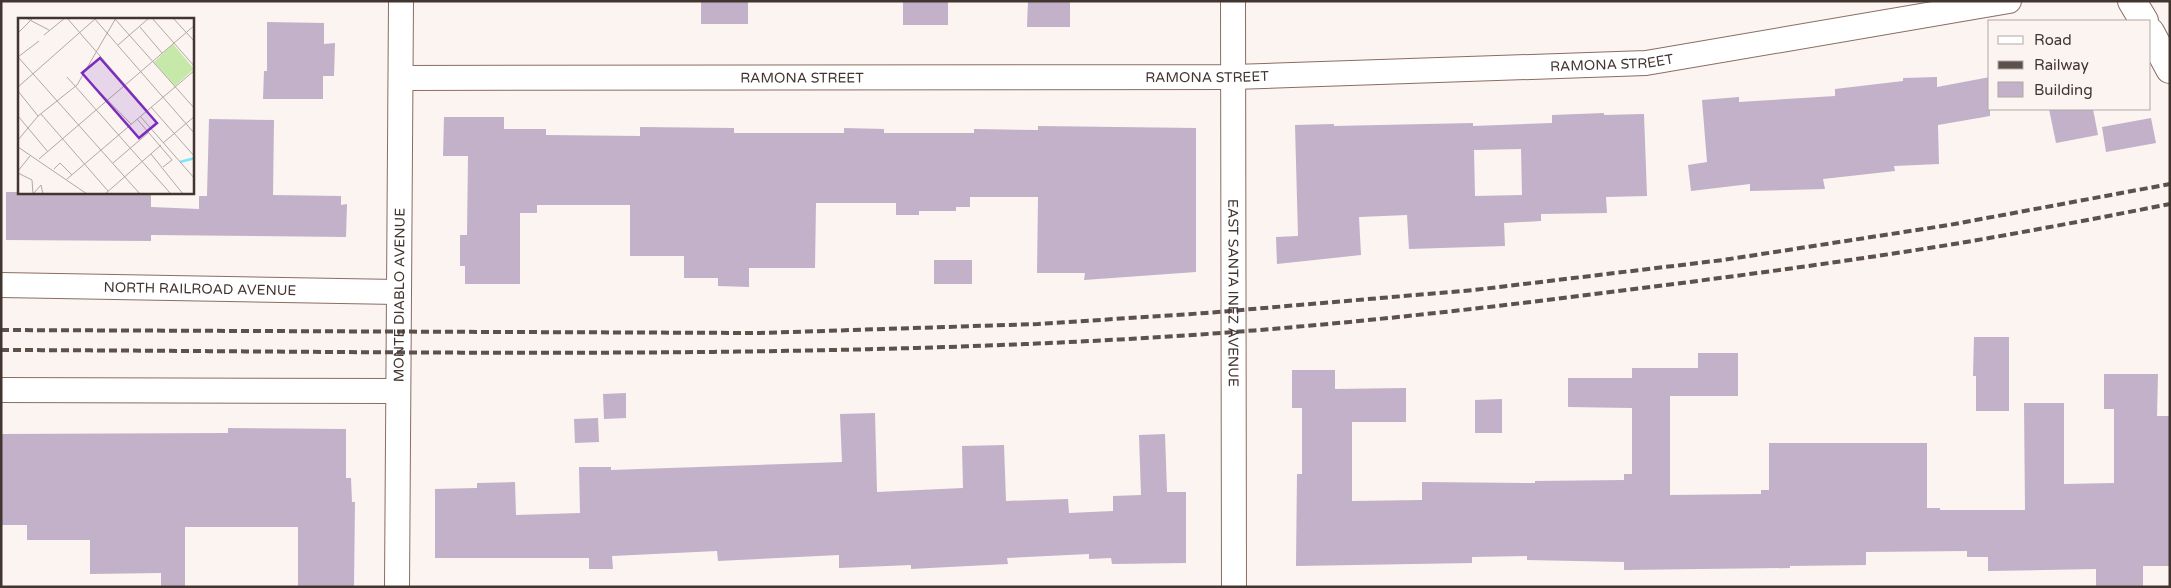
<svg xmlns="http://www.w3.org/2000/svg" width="2171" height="588" viewBox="0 0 2171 588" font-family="'Varela Round',sans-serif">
<rect width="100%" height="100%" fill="#fbf4f1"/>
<g fill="#c3b0c9" fill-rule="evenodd">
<rect x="701" y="1" width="47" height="23"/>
<rect x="903" y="1" width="45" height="24"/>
<path d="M 1028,1 L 1070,1 L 1070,27 L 1027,27 Z"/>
<path d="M 267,22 L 324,23 L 324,44 L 335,43 L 334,76 L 323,76 L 323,99 L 263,99 L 264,71 L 267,71 Z"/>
<path d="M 1937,77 L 1937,87 L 1990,77 L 1990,116 L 1938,125 L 1939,164 L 1894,166 L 1895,171 L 1823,179 L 1825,189 L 1750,191 L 1750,184 L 1691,191 L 1688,165 L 1707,162 L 1702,100 L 1739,97 L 1739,102 L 1835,96 L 1835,89 L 1903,81 L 1903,78 Z"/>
<path d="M 2049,109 L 2093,109 L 2098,135 L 2056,143 Z"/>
<path d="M 1604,113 L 1604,115 L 1644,114 L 1647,196 L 1606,197 L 1607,213 L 1541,214 L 1541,221 L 1504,223 L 1505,246 L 1409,249 L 1407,215 L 1359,217 L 1361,255 L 1277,264 L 1276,237 L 1298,236 L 1295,125 L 1334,124 L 1334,126 L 1473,123 L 1473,126 L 1552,123 L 1552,115 ZM 1521,149 L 1522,195 L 1475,196 L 1474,150 Z"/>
<path d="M 444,117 L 504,117 L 504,129 L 546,129 L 546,135 L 640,136 L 640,127 L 734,128 L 734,133 L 844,133 L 844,128 L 884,129 L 884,133 L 974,133 L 974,129 L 1038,130 L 1038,126 L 1196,128 L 1196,272 L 1084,280 L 1085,273 L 1037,273 L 1038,197 L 970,197 L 970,207 L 956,207 L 956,211 L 919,211 L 919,215 L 896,215 L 896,203 L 816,203 L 815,268 L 749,268 L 749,287 L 718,286 L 718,278 L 684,278 L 684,256 L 630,256 L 630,205 L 537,205 L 537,213 L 520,213 L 520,284 L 465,284 L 465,266 L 460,266 L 460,235 L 467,235 L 468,156 L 443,156 Z"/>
<path d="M 2151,118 L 2156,143 L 2106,152 L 2102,127 Z"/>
<path d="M 209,119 L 274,120 L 273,195 L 341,196 L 341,205 L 347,204 L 346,237 L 151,235 L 151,241 L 6,240 L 6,192 L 151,192 L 151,207 L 199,209 L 199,196 L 207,196 Z"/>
<rect x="934" y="260" width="38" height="24"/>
<path d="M 1974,337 L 2009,337 L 2009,411 L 1976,411 L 1976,376 L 1973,376 Z"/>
<path d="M 1698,353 L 1738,353 L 1738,396 L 1670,396 L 1670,495 L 1761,494 L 1761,490 L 1769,490 L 1769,443 L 1927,443 L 1927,508 L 1940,508 L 1940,510 L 2025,510 L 2024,403 L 2064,403 L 2064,484 L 2114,483 L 2114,409 L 2104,409 L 2104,374 L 2158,374 L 2157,416 L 2170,416 L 2170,566 L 2143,566 L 2143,587 L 2096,587 L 2096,569 L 1988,571 L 1988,557 L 1967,557 L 1967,551 L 1866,552 L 1866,565 L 1790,566 L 1790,568 L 1624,570 L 1624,562 L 1527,560 L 1527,556 L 1472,557 L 1472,563 L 1296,566 L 1297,474 L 1302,474 L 1302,408 L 1292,408 L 1292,370 L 1335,370 L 1335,389 L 1406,388 L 1406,422 L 1352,422 L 1352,501 L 1422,500 L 1422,482 L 1535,483 L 1535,481 L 1624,480 L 1624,474 L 1632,474 L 1632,408 L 1568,407 L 1568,378 L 1632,378 L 1632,368 L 1698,368 Z"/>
<path d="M 626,393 L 626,418 L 604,419 L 603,394 Z"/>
<path d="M 1502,399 L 1502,433 L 1475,433 L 1475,400 Z"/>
<path d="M 875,413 L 877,492 L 963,488 L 962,446 L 1004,445 L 1006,501 L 1068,499 L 1069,513 L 1113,511 L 1113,496 L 1141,495 L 1139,435 L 1165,434 L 1167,492 L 1186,492 L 1186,563 L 1112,564 L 1111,558 L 1089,559 L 1089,554 L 1007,558 L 1008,564 L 949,567 L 911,569 L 911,565 L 839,568 L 839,555 L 718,561 L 717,551 L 612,556 L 613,569 L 589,569 L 589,558 L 435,558 L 435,489 L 477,488 L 477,483 L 515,482 L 516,515 L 580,513 L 579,467 L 611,467 L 611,470 L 842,462 L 840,414 Z"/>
<path d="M 598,418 L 599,442 L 575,443 L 574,419 Z"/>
<path d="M 228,428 L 346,429 L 346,478 L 351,478 L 352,502 L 355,502 L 354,587 L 298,587 L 298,527 L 185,527 L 185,587 L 161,587 L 161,573 L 90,574 L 90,540 L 27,540 L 27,525 L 1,525 L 1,434 L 228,433 Z"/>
</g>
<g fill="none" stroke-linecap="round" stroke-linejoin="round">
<g stroke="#8a6d61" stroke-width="26">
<g id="minor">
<path id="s1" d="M 1233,1 L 1234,587"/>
<path id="s2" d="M 401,78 L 1233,77 L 1646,63 L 2009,1"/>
<path id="s3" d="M 1,285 L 398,292"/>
<path d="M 1,390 L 398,391"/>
<path id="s4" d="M 397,587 L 401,1"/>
</g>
</g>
<g stroke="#8a6d61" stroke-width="30">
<g id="secondary">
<path d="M 2132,1 L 2144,21"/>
<path d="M 2150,32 L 2170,69"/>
</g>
</g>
<use href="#minor" stroke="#fff" stroke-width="24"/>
<use href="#secondary" stroke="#fff" stroke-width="28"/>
<g stroke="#5d514c" stroke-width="4" stroke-dasharray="8 4" stroke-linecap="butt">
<path d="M 1,330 L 760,333 L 1038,324 L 1206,313 L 1474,290 L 1723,260 L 1949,225 L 2170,184"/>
<path d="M 1,350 C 377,351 753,360 1128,339 C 1292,330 1456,312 1618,291 C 1731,277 1843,262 1954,244 C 2026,232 2098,218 2170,204"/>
</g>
</g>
<g text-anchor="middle" stroke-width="4" stroke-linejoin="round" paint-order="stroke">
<g font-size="14" fill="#423530" stroke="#fbf4f1">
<text dy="5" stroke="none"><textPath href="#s2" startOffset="1211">RAMONA STREET</textPath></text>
<text dy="5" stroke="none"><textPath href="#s2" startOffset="806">RAMONA STREET</textPath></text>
<text dy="5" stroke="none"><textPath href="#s2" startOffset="401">RAMONA STREET</textPath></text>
<text dy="5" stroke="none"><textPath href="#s3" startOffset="199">NORTH RAILROAD AVENUE</textPath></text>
<text dy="5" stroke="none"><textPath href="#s4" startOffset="292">MONTE DIABLO AVENUE</textPath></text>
<text dy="5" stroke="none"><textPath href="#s1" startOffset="292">EAST SANTA INEZ AVENUE</textPath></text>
</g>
</g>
<g transform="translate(18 18)">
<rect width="176" height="176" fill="#fbf4f1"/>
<path d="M 155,26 L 176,51 L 157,68 L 136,44 Z" fill="#c6e9a9"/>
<path fill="none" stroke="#7be5fa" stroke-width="2.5" d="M 162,144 L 177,140"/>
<path fill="none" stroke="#b1a8a4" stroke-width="1" d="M 8,0 L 31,12M 49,0 L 129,92M 76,0 L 177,116M 134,0 L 177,49M 155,0 L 177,24M 97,1 L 177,91M 122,9 L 144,35M 0,15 L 15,0M 26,17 L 47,0M 100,27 L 131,0M 0,39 L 21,23M 0,39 L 122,176M 65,57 L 113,106M 49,59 L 153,176M 0,69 L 77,1M 0,73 L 20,98M 133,89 L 177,139M 23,96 L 90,173M 0,98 L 30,134M 122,98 L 177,161M 119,101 L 154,142 L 145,149M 0,122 L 20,98 L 59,67 L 98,0M 145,125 L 177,98M 0,129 L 69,176M 133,136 L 165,176M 21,141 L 177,7M 95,145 L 130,115M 36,151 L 42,145 L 54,157M 0,153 L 12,138M 0,155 L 14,162 L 15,176M 49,161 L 177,52M 15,176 L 23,167 L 25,176M 87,176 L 143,127"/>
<path fill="#7b2cbf" fill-opacity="0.15" stroke="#7b2cbf" stroke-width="2.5" d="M 82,40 L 139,105 L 121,120 L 64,55 Z"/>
<rect width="176" height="176" fill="none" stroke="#423530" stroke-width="2.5"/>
</g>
<rect width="2171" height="588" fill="none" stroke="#423530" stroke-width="5"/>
<rect x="1988" y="20" width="162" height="90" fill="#fbf4f1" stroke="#b1a8a4"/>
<rect x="1998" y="36" width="25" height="8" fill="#ffffff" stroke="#b1a8a4"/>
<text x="2034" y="45" font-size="15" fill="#423530">Road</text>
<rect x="1998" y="61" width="25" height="8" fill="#5d514c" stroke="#b1a8a4"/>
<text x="2034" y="70" font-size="15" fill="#423530">Railway</text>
<rect x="1998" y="82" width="25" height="15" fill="#c3b0c9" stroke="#b1a8a4"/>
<text x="2034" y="95" font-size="15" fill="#423530">Building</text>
</svg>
